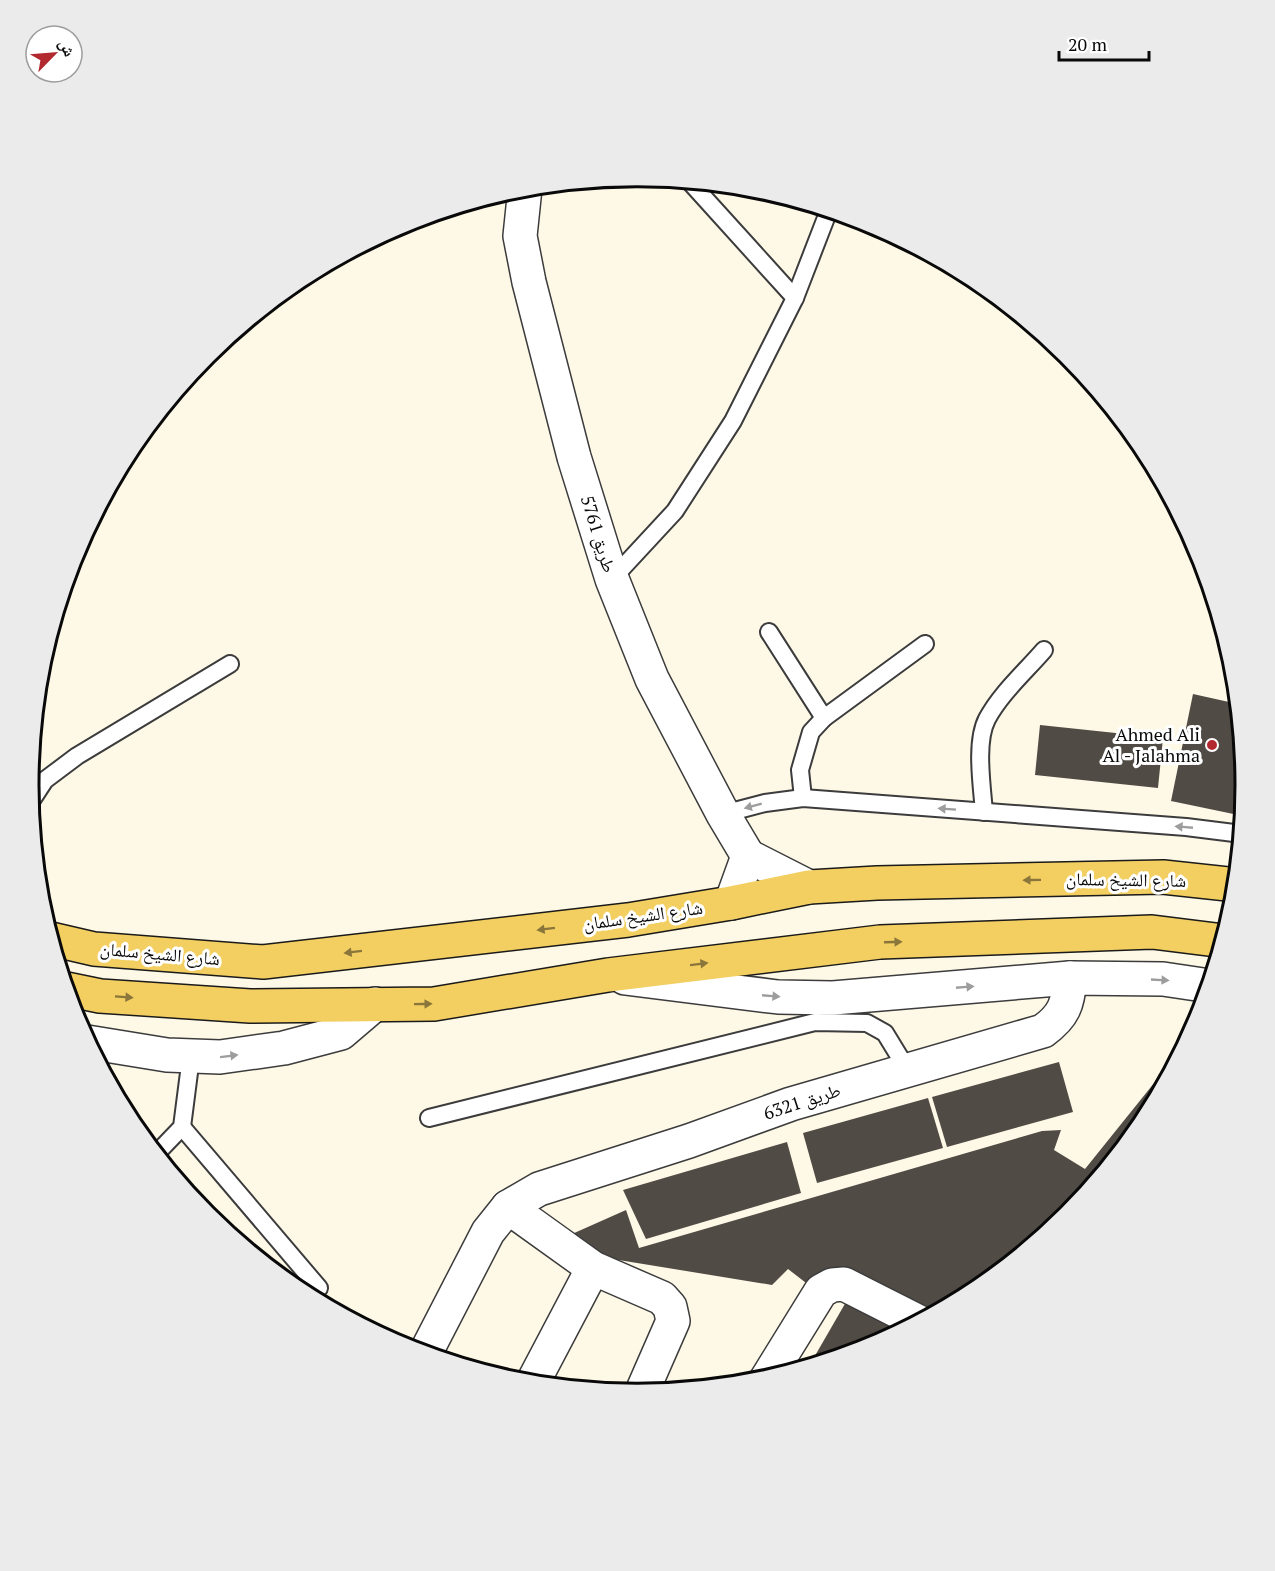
<svg xmlns="http://www.w3.org/2000/svg" width="1275" height="1571" viewBox="0 0 1275 1571" font-family="'PT Serif','Noto Naskh Arabic',serif">
<rect width="100%" height="100%" fill="#fef9e7"/>
<g fill="#514b46">
<path d="M 1193,694 L 1238,704 L 1246,786 L 1243,816 L 1171,801 Z"/>
<path d="M 1040,725 L 1163,738 L 1158,788 L 1035,775 Z"/>
<path d="M 1059,1062 L 1073,1112 L 947,1147 L 932,1097 Z"/>
<path d="M 1171,1062 L 1175,1065 L 1144,1124 L 1068,1216 L 976,1292 L 934,1314 L 851,1277 L 810,1286 L 788,1269 L 772,1285 L 588,1255 L 572,1234 L 626,1210 L 639,1248 L 1042,1131 L 1061,1130 L 1054,1150 L 1085,1169 Z"/>
<path d="M 928,1098 L 943,1148 L 817,1183 L 803,1133 Z"/>
<path d="M 787,1142 L 801,1193 L 646,1239 L 623,1190 Z"/>
<path d="M 846,1302 L 900,1327 L 896,1334 L 870,1348 L 827,1361 L 816,1354 Z"/>
</g>
<g fill="none" stroke-linecap="round" stroke-linejoin="round">
<g stroke="#3c3c3c" stroke-width="20">
<g id="service">
<path d="M 690,182 L 795,298"/>
<path d="M 612,579 L 675,511 L 733,421 L 795,298 L 829,210"/>
<path d="M 769,632 L 824,718"/>
<path d="M 803,798 L 800,770 L 811,732 L 824,718 L 925,644"/>
<path d="M 30,803 L 45,780 L 77,756 L 230,664"/>
<path d="M 984,812 C 982,786 975,742 987,719 C 1001,693 1025,672 1044,650"/>
<path d="M 723,814 L 765,803 L 803,798 L 1186,827 L 1242,834"/>
<path d="M 429,1118 L 815,1022 L 867,1023 L 885,1033 L 907,1069"/>
<path d="M 182,1127 L 319,1288"/>
<path d="M 156,1154 L 182,1127 L 191,1057"/>
</g>
</g>
<g stroke="#3c3c3c" stroke-width="36">
<g id="minor">
<path d="M 525,188 L 520,236 L 529,282 L 574,457 L 612,579 L 652,679 L 723,814 L 748,856"/>
<path d="M 748,856 L 809,887"/>
<path d="M 731,903 L 748,856"/>
<path d="M 625,978 L 778,997 L 833,998 L 1070,978 L 1163,979 L 1210,986"/>
<path d="M 87,1042 L 167,1055 L 220,1057 L 284,1048 L 341,1033 L 375,1004"/>
<path d="M 508,1207 L 593,1268 L 662,1298 L 670,1307 L 673,1321 L 641,1394"/>
<path d="M 425,1354 L 488,1232 L 508,1207 L 539,1189 L 689,1141 L 791,1104 L 1043,1031 C 1064,1016 1068,1004 1070,978"/>
<path d="M 766,1380 L 821,1291 L 832,1285 L 844,1284 L 919,1322"/>
<path d="M 532,1384 L 593,1268"/>
</g>
</g>
<g stroke="#1a1a1a" stroke-width="36">
<g id="primary">
<path d="M 51,939 L 94,949 L 263,962 L 628,920 L 731,903 L 809,887 L 877,883 L 1163,877 L 1237,885"/>
<path d="M 66,989 L 100,996 L 250,1006 L 434,1004 L 608,975 L 880,942 L 1152,932 L 1224,941"/>
</g>
</g>
<use href="#service" stroke="#fff" stroke-width="16"/>
<use href="#minor" stroke="#fff" stroke-width="33"/>
<use href="#primary" stroke="#f3cf62" stroke-width="33"/>
</g>
<defs><path id="oneway-solid" d="M-6-.8H1V-3.2L6.5 0L1 3.2V.8H-6Z" transform="scale(1.5)"/></defs>
<g fill="#9d9d9d">
<use href="#oneway-solid" transform="translate(753 806) rotate(165)"/>
<use href="#oneway-solid" transform="translate(947 809) rotate(-176)"/>
<use href="#oneway-solid" transform="translate(1184 827) rotate(-175)"/>
<use href="#oneway-solid" transform="translate(1160 980) rotate(3)"/>
<use href="#oneway-solid" transform="translate(965 987) rotate(-5)"/>
<use href="#oneway-solid" transform="translate(771 996) rotate(5)"/>
<use href="#oneway-solid" transform="translate(229 1056) rotate(-7)"/>
</g>
<g fill="#8a763a">
<use href="#oneway-solid" transform="translate(1032 880) rotate(179)"/>
<use href="#oneway-solid" transform="translate(546 929) rotate(173)"/>
<use href="#oneway-solid" transform="translate(893 942) rotate(-2)"/>
<use href="#oneway-solid" transform="translate(353 952) rotate(173)"/>
<use href="#oneway-solid" transform="translate(699 964) rotate(-7)"/>
<use href="#oneway-solid" transform="translate(124 997) rotate(4)"/>
<use href="#oneway-solid" transform="translate(423 1004) rotate(-1)"/>
</g>
<circle fill="#b22930" stroke="#fff" stroke-width="2" cx="1212" cy="745" r="6"/>
<g text-anchor="middle" stroke-width="6" stroke-linejoin="round" paint-order="stroke">
<g font-size="18" fill="#090909" stroke="#fff">
<text transform="translate(598 534) rotate(73)" y="6">طريق 5761</text>
<text transform="translate(1126 880) rotate(1)" y="6">شارع الشيخ سلمان</text>
<text transform="translate(643 916) rotate(-8)" y="6">شارع الشيخ سلمان</text>
<text transform="translate(160 954) rotate(5)" y="6">شارع الشيخ سلمان</text>
<text transform="translate(802 1102) rotate(-18)" y="6">طريق 6321</text>
</g>
<g font-size="18" fill="#090909" stroke="#fff" text-anchor="end">
<text x="1200" y="741">Ahmed Ali<tspan x="1200" dy="21">Al - Jalahma</tspan></text>
</g>
</g>
<path d="M0 0H1275V1571H0ZM39 785a598 598 0 1 1 1196 0a598 598 0 1 1-1196 0Z" fill="#ebebeb" fill-rule="evenodd"/>
<path fill="none" stroke="#090909" stroke-width="3" d="M39 785a598 598 0 1 1 1196 0a598 598 0 1 1-1196 0Z"/>
<g transform="translate(54 54) rotate(65)"><circle r="28" fill="#ffffff" stroke="#9d9d9d" stroke-width="1.5"/>
<path d="M0-4.5L10 22L0 15L-10 22Z" fill="#b22930"/>
<text y="-9" font-size="16" font-weight="bold" text-anchor="middle" fill="#090909">ش</text>
</g>
<path d="M1059 51v9h90v-9" fill="none" stroke="#090909" stroke-width="3"/>
<text x="1068" y="51" font-size="18" fill="#090909" stroke="#ffffff" stroke-width="4.5" paint-order="stroke">20 m</text>
</svg>
